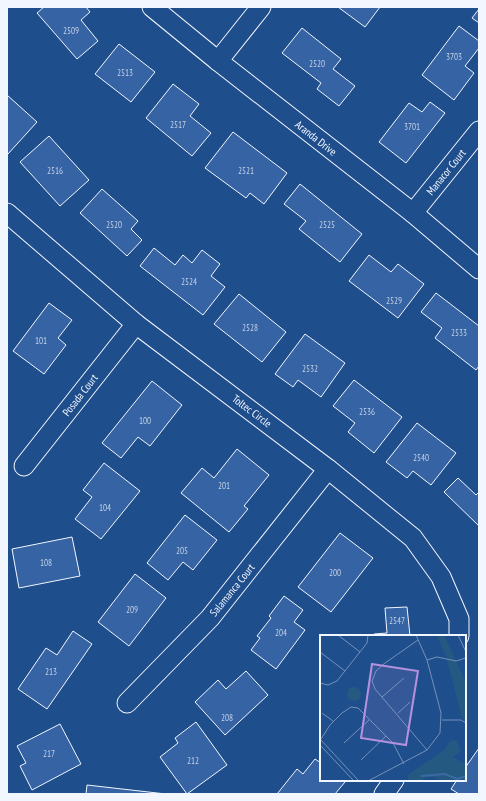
<svg xmlns="http://www.w3.org/2000/svg" width="486" height="801" viewBox="0 0 486 801" font-family="'PT Sans Narrow',sans-serif">
<rect width="100%" height="100%" fill="#1f4e8c"/>
<g fill="#3563a3" stroke="#f2f6ff">
<path d="M 44,7 L 86,7 L 90,12 L 81,20 L 98,41 L 77,59 L 37,13 Z"/>
<path d="M 338,7 L 380,7 L 365,27 Z"/>
<path d="M 479,9 L 479,23 L 472,18 Z"/>
<path d="M 459,26 L 479,41 L 479,48 L 465,66 L 474,73 L 454,100 L 422,75 Z"/>
<path d="M 302,28 L 341,59 L 333,69 L 355,86 L 339,106 L 317,89 L 321,83 L 282,53 Z"/>
<path d="M 119,44 L 155,72 L 131,102 L 95,74 Z"/>
<path d="M 173,84 L 199,104 L 190,116 L 211,133 L 192,156 L 146,118 Z"/>
<path d="M 7,95 L 37,122 L 7,155 Z"/>
<path d="M 430,102 L 445,113 L 406,163 L 379,142 L 409,103 L 422,112 Z"/>
<path d="M 233,132 L 287,173 L 264,204 L 250,193 L 246,198 L 205,168 Z"/>
<path d="M 49,136 L 89,180 L 60,206 L 20,162 Z"/>
<path d="M 300,184 L 362,234 L 340,262 L 299,229 L 306,221 L 284,204 Z"/>
<path d="M 102,189 L 138,221 L 131,229 L 142,240 L 127,256 L 80,213 Z"/>
<path d="M 154,248 L 175,265 L 183,255 L 192,263 L 202,250 L 220,264 L 211,276 L 225,287 L 203,315 L 140,266 Z"/>
<path d="M 369,255 L 391,272 L 398,264 L 424,284 L 398,318 L 349,281 Z"/>
<path d="M 436,293 L 479,326 L 479,366 L 476,370 L 435,338 L 442,328 L 421,312 Z"/>
<path d="M 239,294 L 286,332 L 262,362 L 214,324 Z"/>
<path d="M 49,303 L 72,320 L 58,338 L 66,345 L 44,374 L 13,351 Z"/>
<path d="M 305,334 L 345,363 L 321,397 L 298,380 L 293,387 L 275,374 Z"/>
<path d="M 354,380 L 402,417 L 374,453 L 348,432 L 355,423 L 333,406 Z"/>
<path d="M 152,381 L 182,405 L 150,446 L 138,437 L 121,458 L 102,443 Z"/>
<path d="M 417,423 L 456,453 L 431,485 L 413,471 L 407,478 L 386,462 Z"/>
<path d="M 237,449 L 269,475 L 244,506 L 248,509 L 229,532 L 181,493 L 202,468 L 214,478 Z"/>
<path d="M 104,463 L 140,491 L 101,539 L 75,519 L 92,497 L 83,490 Z"/>
<path d="M 458,478 L 476,495 L 479,492 L 479,526 L 444,492 Z"/>
<path d="M 185,515 L 217,540 L 193,570 L 183,562 L 168,580 L 147,563 Z"/>
<path d="M 340,533 L 373,558 L 331,612 L 298,587 Z"/>
<path d="M 72,537 L 80,576 L 19,588 L 12,549 Z"/>
<path d="M 135,574 L 166,598 L 129,646 L 98,622 Z"/>
<path d="M 284,596 L 303,610 L 294,622 L 305,630 L 276,669 L 251,650 L 260,638 L 257,636 L 271,618 L 269,616 Z"/>
<path d="M 407,607 L 410,636 L 374,636 L 374,634 L 387,633 L 385,608 Z"/>
<path d="M 73,631 L 92,644 L 47,709 L 18,689 L 46,648 L 57,655 Z"/>
<path d="M 246,671 L 268,695 L 225,735 L 195,702 L 218,680 L 226,689 Z"/>
<path d="M 196,722 L 227,765 L 187,794 L 160,757 L 178,743 L 175,738 Z"/>
<path d="M 60,724 L 81,764 L 32,790 L 20,766 L 26,763 L 17,746 Z"/>
<path d="M 479,748 L 479,794 L 459,794 L 451,789 L 457,780 L 465,780 L 465,768 Z"/>
<path d="M 315,759 L 321,763 L 321,780 L 342,780 L 345,782 L 335,794 L 277,794 L 297,769 L 303,774 Z"/>
<path d="M 87,785 L 166,794 L 86,794 Z"/>
</g>
<g fill="none" stroke-linecap="round" stroke-linejoin="round">
<g stroke="#f2f6ff" stroke-width="21">
<g id="street">
<path d="M 152,7 L 218,61 L 413,213 L 479,269"/>
<path d="M 218,61 L 261,7"/>
<path d="M 7,213 L 136,324 L 328,469 L 413,538 L 441,577 L 459,619 L 459,636"/>
<path d="M 413,213 L 479,131"/>
<path d="M 24,466 L 136,324"/>
<path d="M 127,703 L 210,618 L 328,469"/>
<path d="M 384,794 L 394,780"/>
</g>
</g>
<use href="#street" stroke="#1f4e8c" stroke-width="19"/>
</g>
<g text-anchor="middle" stroke-width="3" stroke-linejoin="round" paint-order="stroke">
<g font-size="9" fill="#c3d1e8">
<text x="71" y="34">2509</text>
<text x="454" y="60">3703</text>
<text x="317" y="67">2520</text>
<text x="125" y="76">2513</text>
<text x="178" y="128">2517</text>
<text x="412" y="130">3701</text>
<text x="55" y="174">2516</text>
<text x="246" y="174">2521</text>
<text x="114" y="228">2520</text>
<text x="327" y="228">2525</text>
<text x="189" y="285">2524</text>
<text x="394" y="304">2529</text>
<text x="250" y="331">2528</text>
<text x="459" y="336">2533</text>
<text x="41" y="344">101</text>
<text x="310" y="372">2532</text>
<text x="367" y="415">2536</text>
<text x="145" y="424">100</text>
<text x="421" y="461">2540</text>
<text x="224" y="489">201</text>
<text x="105" y="511">104</text>
<text x="182" y="554">205</text>
<text x="46" y="566">108</text>
<text x="335" y="576">200</text>
<text x="132" y="613">209</text>
<text x="397" y="624">2547</text>
<text x="281" y="636">204</text>
<text x="51" y="675">213</text>
<text x="227" y="721">208</text>
<text x="49" y="757">217</text>
<text x="193" y="764">212</text>
</g>
<g font-size="11" fill="#f2f6ff" stroke="#1f4e8c">
<text transform="translate(316 138) rotate(38)" y="4">Aranda Drive</text>
<text transform="translate(446 172) rotate(-51)" y="4">Manacor Court</text>
<text transform="translate(80 395) rotate(-52)" y="4">Posada Court</text>
<text transform="translate(252 411) rotate(37)" y="4">Toltec Circle</text>
<text transform="translate(232 590) rotate(-51)" y="4">Salamanca Court</text>
</g>
</g>
<g transform="translate(320 635)">
<rect width="146" height="146" fill="#1f4e8c"/>
<path d="M 117,0 L 124,0 L 146,48 L 146,85 L 142,83 L 126,21 ZM27 59a7 7 0 1 1 14 0a7 7 0 1 1-14 0ZM 136,105 L 141,116 L 133,122 L 146,129 L 146,146 L 121,146 L 115,142 L 106,142 L 102,146 L 88,146 L 88,140 L 124,115 L 130,106 Z" fill="#245a82"/>
<path fill="none" stroke="#3b69a3" stroke-width="2" d="M 101,141 L 125,139 L 137,144 L 146,141"/>
<path fill="none" stroke="#7391ba" stroke-width="1" d="M 18,0 L 40,17M 138,0 L 146,17M 98,5 L 65,28 L 56,36 L 52,46 L 55,54 L 107,115M 0,17 L 25,36M 107,25 L 117,22 L 136,26 L 146,23M 0,48 L 8,50 L 17,46 L 47,8 L 48,0M 62,62 L 84,43M 2,78 L 13,86M 78,78 L 90,67M 122,85 L 141,85 L 146,88M 0,104 L 39,146M 1,104 L 10,90 L 22,78 L 31,72 L 38,73 L 73,108 L 84,129M 24,108 L 50,84M 0,110 L 34,146M 41,125 L 66,101M 48,146 L 107,115 L 120,98 L 121,78 L 107,25 L 96,0"/>
<path fill="#b691df" fill-opacity="0.15" stroke="#b691df" stroke-width="2" d="M 52,29 L 98,36 L 86,110 L 41,103 Z"/>
<rect width="146" height="146" fill="none" stroke="#f2f6ff" stroke-width="2"/>
</g>
<rect width="486" height="801" fill="none" stroke="#f2f6ff" stroke-width="16"/>
</svg>
